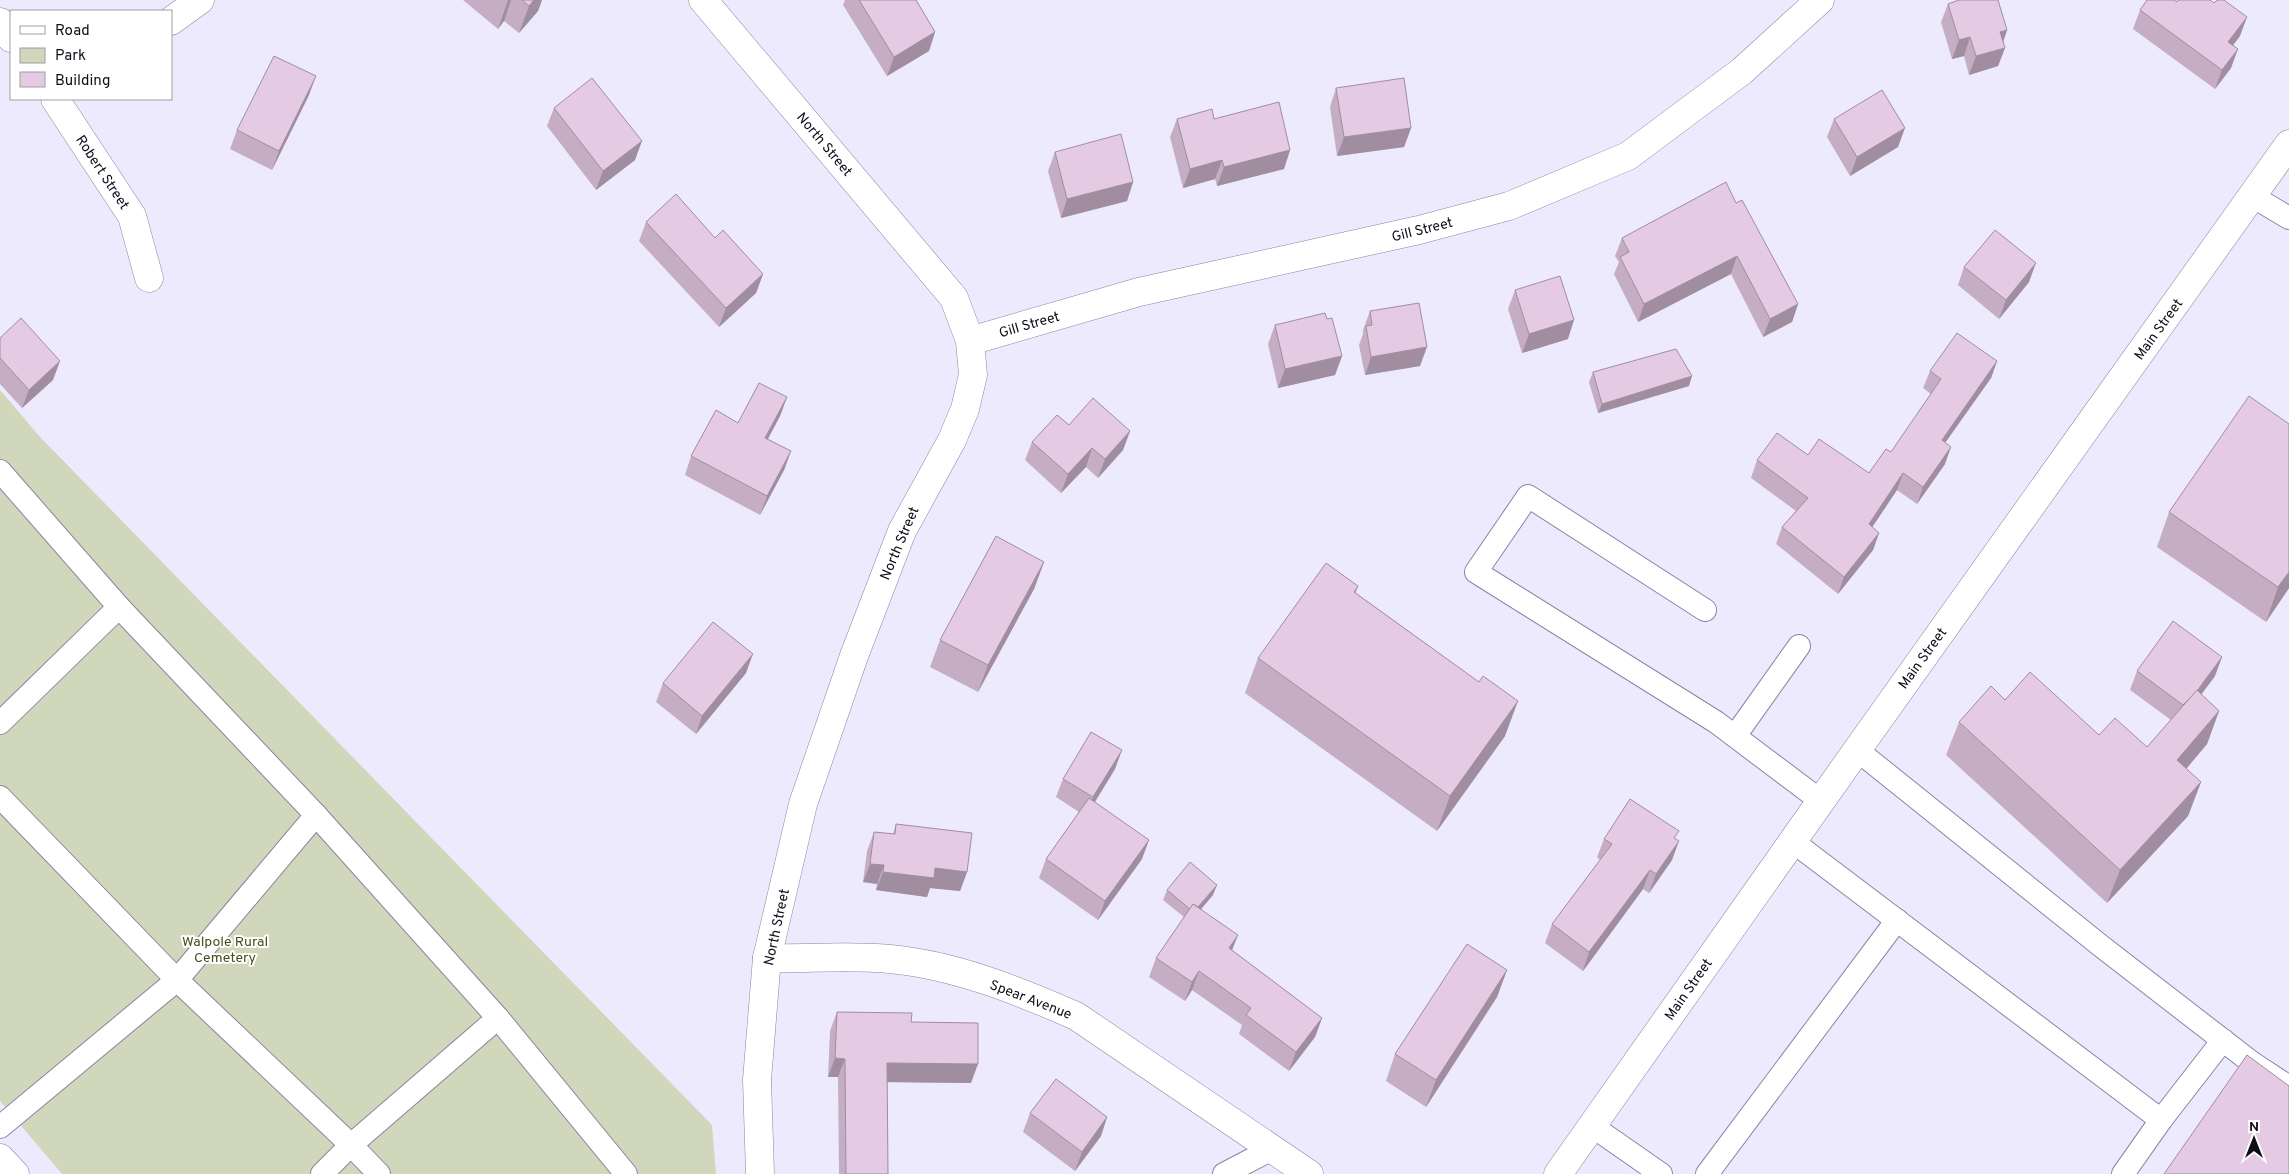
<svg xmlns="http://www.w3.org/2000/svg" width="2289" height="1174" viewBox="0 0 2289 1174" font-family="Overpass,sans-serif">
<rect width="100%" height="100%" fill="#edeafe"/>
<path fill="#d0d7ba" d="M 0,390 L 40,437 L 712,1125 L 716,1174 L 62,1174 L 0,1101 Z"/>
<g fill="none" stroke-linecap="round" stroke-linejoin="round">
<g stroke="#8a84a2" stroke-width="24">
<g id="service">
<path d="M 2252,196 L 2289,218"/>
<path d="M 0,471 L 119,607 L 316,815"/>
<path d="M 1705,610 L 1528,496 L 1476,572 L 1716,722 L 1821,801"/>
<path d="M 0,723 L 119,607"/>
<path d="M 1735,736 L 1799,646"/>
<path d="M 1857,750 L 2101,946 L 2251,1062 L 2289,1087"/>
<path d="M 0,797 L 177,980 L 0,1127"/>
<path d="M 1792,841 L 2161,1120"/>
<path d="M 1592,1126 L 1661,1174"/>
<path d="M 322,1174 L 351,1145 L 498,1018"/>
<path d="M 379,1174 L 351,1145 L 177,980 L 316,815 L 498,1018 L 626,1174"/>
<path d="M 1224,1174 L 1272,1149"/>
<path d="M 1707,1174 L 1897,920"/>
<path d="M 2123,1174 L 2161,1120 L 2223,1040"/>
</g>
</g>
<g stroke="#8a84a2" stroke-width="29">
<g id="minor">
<path d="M 171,21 L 200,0"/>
<path d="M 0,22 L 11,38"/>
<path d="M 55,99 L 132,216 L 149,278"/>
<path d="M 767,958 C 808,959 850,955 890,959 C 954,965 1017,990 1076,1016 L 1309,1174"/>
</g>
</g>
<g stroke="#8a84a2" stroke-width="29">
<g id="tertiary">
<path d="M 703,0 L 954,298 L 970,341 L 973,375 L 965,409 L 952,440 L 902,531 L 854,656 L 803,804 L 767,958 L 757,1080 L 760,1174"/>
<path d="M 970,341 L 1139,292 L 1419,230 L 1509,206 L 1628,156 L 1742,71 L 1820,0"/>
<path d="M 0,1158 L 15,1174"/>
</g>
</g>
<g stroke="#8a84a2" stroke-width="29">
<path id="secondary" d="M 1558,1174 L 1857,750 L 2289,144"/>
</g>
<use href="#service" stroke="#fff" stroke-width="22"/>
<use href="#minor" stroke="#fff" stroke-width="28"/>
<use href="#tertiary" stroke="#fff" stroke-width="28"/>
<use href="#secondary" stroke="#fff" stroke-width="28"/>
</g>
<g fill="#c5aec3">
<path d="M 463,0 L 542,0 L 538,11 L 519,33 L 504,21 L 498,29 Z"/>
<path d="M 845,0 L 916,0 L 935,32 L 929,51 L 887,76 L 843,5 Z"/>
<path d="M 1948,4 L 2007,30 L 2003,42 L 2005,48 L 1998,66 L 1969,75 L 1964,56 L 1952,59 L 1941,22 Z"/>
<path d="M 2140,10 L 2240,36 L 2233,45 L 2231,68 L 2215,89 L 2133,29 Z"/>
<path d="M 1336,88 L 1411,128 L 1404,147 L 1337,156 L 1330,107 Z"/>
<path d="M 309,95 L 272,170 L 230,149 L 237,130 Z"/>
<path d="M 554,108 L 635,160 L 596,190 L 547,126 Z"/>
<path d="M 1177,119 L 1214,119 L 1290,150 L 1284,169 L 1217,186 L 1215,179 L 1183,188 L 1170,137 Z"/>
<path d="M 1834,119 L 1898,147 L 1850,176 L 1827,137 Z"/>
<path d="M 1055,152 L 1133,182 L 1127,201 L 1061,218 L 1048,171 Z"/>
<path d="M 1736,203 L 1798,304 L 1792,322 L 1763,337 L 1731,274 L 1638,322 L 1614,274 L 1619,262 L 1615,256 L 1622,238 Z"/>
<path d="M 646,222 L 715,238 L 763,274 L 756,293 L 719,327 L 639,241 Z"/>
<path d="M 1964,267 L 2029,282 L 1999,319 L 1958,285 Z"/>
<path d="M 1515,290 L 1568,339 L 1522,353 L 1508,309 Z"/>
<path d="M 1370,311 L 1420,366 L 1365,375 L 1359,345 L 1363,334 L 1363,330 Z"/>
<path d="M 1327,319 L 1342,356 L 1335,375 L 1278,388 L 1268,344 L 1275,325 Z"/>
<path d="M 0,338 L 53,380 L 22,408 L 0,384 Z"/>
<path d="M 1997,361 L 1991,378 L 1945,443 L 1945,464 L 1917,504 L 1897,490 L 1872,527 L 1879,533 L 1873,550 L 1838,594 L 1776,544 L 1782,527 L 1796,511 L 1751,478 L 1757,460 L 1808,455 L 1869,473 L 1891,452 L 1931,394 L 1923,388 L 1930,371 Z"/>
<path d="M 1593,372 L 1689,386 L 1598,413 L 1589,382 Z"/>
<path d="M 787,397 L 780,416 L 768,439 L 791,451 L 784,470 L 760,515 L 685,475 L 691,456 L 738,423 Z"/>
<path d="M 1069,425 L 1130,431 L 1123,450 L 1098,478 L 1086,467 L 1061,493 L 1025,460 L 1032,442 Z"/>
<path d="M 2169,512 L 2289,588 L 2266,622 L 2157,547 Z"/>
<path d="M 1044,562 L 1034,589 L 978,692 L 930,667 L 940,640 Z"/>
<path d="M 1358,586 L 1356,593 L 1479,682 L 1505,736 L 1437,831 L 1245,693 L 1258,658 Z"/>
<path d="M 2137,671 L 2215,676 L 2201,695 L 2219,711 L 2207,744 L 2186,769 L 2201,782 L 2188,816 L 2107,903 L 1946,755 L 1959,722 L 2005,700 L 2099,735 L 2147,747 L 2171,720 L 2130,690 Z"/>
<path d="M 746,673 L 696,734 L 656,702 L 663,683 Z"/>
<path d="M 1115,769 L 1095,802 L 1142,859 L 1098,920 L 1039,878 L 1046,859 L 1079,812 L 1056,797 L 1063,779 Z"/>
<path d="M 896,824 L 967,872 L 960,891 L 930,888 L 927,897 L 876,890 L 877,884 L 863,882 L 867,851 L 874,832 L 893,834 Z"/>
<path d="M 1604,839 L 1676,839 L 1672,860 L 1649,893 L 1643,889 L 1583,971 L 1545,943 L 1552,924 L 1600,860 L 1597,857 Z"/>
<path d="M 1167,890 L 1213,895 L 1201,909 L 1232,950 L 1322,1018 L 1315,1037 L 1289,1071 L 1239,1034 L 1242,1025 L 1192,990 L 1185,1001 L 1149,977 L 1156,958 L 1184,917 L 1163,900 Z"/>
<path d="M 1507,970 L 1497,997 L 1426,1107 L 1386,1081 L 1395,1054 Z"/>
<path d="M 837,1012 L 911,1022 L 971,1083 L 887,1082 L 888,1174 L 839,1174 L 838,1077 L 828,1077 L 830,1031 Z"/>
<path d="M 1030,1113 L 1107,1117 L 1101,1136 L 1075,1171 L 1023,1132 Z"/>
</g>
<g fill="#a08d9f">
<path d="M 508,0 L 511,0 L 504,21 L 498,29 Z"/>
<path d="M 534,0 L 542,0 L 538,11 L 519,33 L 529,6 Z"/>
<path d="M 2247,17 L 2240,36 L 2221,61 L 2228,42 Z"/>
<path d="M 2007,30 L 2001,49 L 2005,48 L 1998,66 L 1969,75 L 1976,56 L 2000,32 Z"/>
<path d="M 935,32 L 929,51 L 887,76 L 894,57 Z"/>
<path d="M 1970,37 L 1964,56 L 1952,59 L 1959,40 Z"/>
<path d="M 2238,49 L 2231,68 L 2215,89 L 2222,70 Z"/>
<path d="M 316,76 L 309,95 L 272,170 L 279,151 Z"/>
<path d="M 1411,128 L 1404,147 L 1337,156 L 1344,137 Z"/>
<path d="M 1905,128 L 1898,147 L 1850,176 L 1857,157 Z"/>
<path d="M 642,141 L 635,160 L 596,190 L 603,171 Z"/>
<path d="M 1290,150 L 1284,169 L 1217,186 L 1224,167 Z"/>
<path d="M 1222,160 L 1215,179 L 1183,188 L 1190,169 Z"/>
<path d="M 1133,182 L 1127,201 L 1061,218 L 1067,199 Z"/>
<path d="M 1737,256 L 1731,274 L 1638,322 L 1644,304 Z"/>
<path d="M 2036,263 L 2029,282 L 1999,319 L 2006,300 Z"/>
<path d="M 763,274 L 756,293 L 719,327 L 726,308 Z"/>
<path d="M 1798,304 L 1792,322 L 1763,337 L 1770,319 Z"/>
<path d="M 1574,320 L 1568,339 L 1522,353 L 1529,334 Z"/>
<path d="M 1427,347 L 1420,366 L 1365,375 L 1371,357 Z"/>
<path d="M 1342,356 L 1335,375 L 1278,388 L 1285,369 Z"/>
<path d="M 60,361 L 53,380 L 22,408 L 29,390 Z"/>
<path d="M 1997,361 L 1991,378 L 1935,457 L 1942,440 Z"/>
<path d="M 1692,376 L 1689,386 L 1598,413 L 1602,404 Z"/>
<path d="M 787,397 L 780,416 L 758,457 L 765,438 Z"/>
<path d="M 1130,431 L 1123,450 L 1098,478 L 1105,459 Z"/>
<path d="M 1951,447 L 1945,464 L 1917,504 L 1923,487 Z"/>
<path d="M 1092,448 L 1086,467 L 1061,493 L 1068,474 Z"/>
<path d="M 791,451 L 784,470 L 760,515 L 767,496 Z"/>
<path d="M 1903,473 L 1897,490 L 1863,541 L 1869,524 Z"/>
<path d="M 1879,533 L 1873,550 L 1838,594 L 1844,577 Z"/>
<path d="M 1044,562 L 1034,589 L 978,692 L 988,665 Z"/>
<path d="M 2289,572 L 2289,588 L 2266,622 L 2278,587 Z"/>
<path d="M 753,654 L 746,673 L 696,734 L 702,716 Z"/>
<path d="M 2222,657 L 2215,676 L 2178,725 L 2185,706 Z"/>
<path d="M 1518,701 L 1505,736 L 1437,831 L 1450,796 Z"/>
<path d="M 2219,711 L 2207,744 L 2165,794 L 2177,760 Z"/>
<path d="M 1122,750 L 1115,769 L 1086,816 L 1093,797 Z"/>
<path d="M 2201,782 L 2188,816 L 2107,903 L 2120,870 Z"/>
<path d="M 1149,840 L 1142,859 L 1098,920 L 1105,901 Z"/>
<path d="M 1679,841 L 1672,860 L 1649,893 L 1656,874 Z"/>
<path d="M 870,864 L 884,865 L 877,884 L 863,882 Z"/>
<path d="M 935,868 L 967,872 L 960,891 L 930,888 L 927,897 L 876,890 L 883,872 Z"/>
<path d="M 1650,870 L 1643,889 L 1583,971 L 1589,952 Z"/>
<path d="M 1217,885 L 1213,895 L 1190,922 L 1194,912 Z"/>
<path d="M 1238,935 L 1231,953 L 1229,948 Z"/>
<path d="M 1507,970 L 1497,997 L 1426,1107 L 1436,1080 Z"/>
<path d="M 1199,971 L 1192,990 L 1185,1001 L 1192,982 Z"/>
<path d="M 1322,1018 L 1315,1037 L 1289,1071 L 1296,1052 Z"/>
<path d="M 835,1058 L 845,1059 L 838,1077 L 828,1077 Z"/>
<path d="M 887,1063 L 978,1064 L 971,1083 L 880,1082 Z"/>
<path d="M 1107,1117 L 1101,1136 L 1075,1171 L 1082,1152 Z"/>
</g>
<g fill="#e5cae3" stroke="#a08d9f">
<path d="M 522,0 L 534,0 L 529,6 Z"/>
<path d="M 859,0 L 916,0 L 935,32 L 894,57 Z"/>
<path d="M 1959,0 L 1998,0 L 2007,30 L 2000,32 L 2005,48 L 1976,56 L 1970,37 L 1959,40 L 1948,4 Z"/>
<path d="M 2147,0 L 2174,0 L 2177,2 L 2178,0 L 2210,0 L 2214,3 L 2217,0 L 2224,0 L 2247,17 L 2228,42 L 2238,49 L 2222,70 L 2140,10 Z"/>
<path d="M 274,56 L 316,76 L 279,151 L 237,130 Z"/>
<path d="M 592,78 L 642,141 L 603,171 L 554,108 Z"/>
<path d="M 1404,78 L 1411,128 L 1344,137 L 1336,88 Z"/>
<path d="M 1882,90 L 1905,128 L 1857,157 L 1834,119 Z"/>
<path d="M 1279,102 L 1290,150 L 1224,167 L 1222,160 L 1190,169 L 1177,119 L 1212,109 L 1214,119 Z"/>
<path d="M 1121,134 L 1133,182 L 1067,199 L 1055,152 Z"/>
<path d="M 1726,182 L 1736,203 L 1742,200 L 1798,304 L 1770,319 L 1737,256 L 1644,304 L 1620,257 L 1629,252 L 1622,238 Z"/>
<path d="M 676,194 L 715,238 L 723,230 L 763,274 L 726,308 L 646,222 Z"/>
<path d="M 1995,230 L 2036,263 L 2006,300 L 1964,267 Z"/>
<path d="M 1560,276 L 1574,320 L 1529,334 L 1515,290 Z"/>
<path d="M 1419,303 L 1427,347 L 1371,357 L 1366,326 L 1372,325 L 1370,311 Z"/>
<path d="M 1325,313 L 1327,319 L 1332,318 L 1342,356 L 1285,369 L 1275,325 Z"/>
<path d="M 21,318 L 60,361 L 29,390 L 0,358 L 0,338 Z"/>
<path d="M 1957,333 L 1997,361 L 1942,440 L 1951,447 L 1923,487 L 1903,473 L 1869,524 L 1879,533 L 1844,577 L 1782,527 L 1808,498 L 1757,460 L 1777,433 L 1808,455 L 1819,439 L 1869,473 L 1886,449 L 1891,452 L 1941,379 L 1930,371 Z"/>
<path d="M 1676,349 L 1692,376 L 1602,404 L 1593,372 Z"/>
<path d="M 759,383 L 787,397 L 765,438 L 791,451 L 767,496 L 691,456 L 716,410 L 738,423 Z"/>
<path d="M 2249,396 L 2289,424 L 2289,572 L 2278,587 L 2169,512 Z"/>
<path d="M 1093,398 L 1130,431 L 1105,459 L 1092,448 L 1068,474 L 1032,442 L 1057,415 L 1069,425 Z"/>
<path d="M 996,536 L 1044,562 L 988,665 L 940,640 Z"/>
<path d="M 1326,563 L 1358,586 L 1354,592 L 1479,682 L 1483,676 L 1518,701 L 1450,796 L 1258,658 Z"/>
<path d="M 2173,621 L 2222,657 L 2197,691 L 2183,705 L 2137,671 Z"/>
<path d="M 713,622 L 753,654 L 702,716 L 663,683 Z"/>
<path d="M 2030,672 L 2099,735 L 2115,718 L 2147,747 L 2197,690 L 2219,711 L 2177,760 L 2201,782 L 2120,870 L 1959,722 L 1991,686 L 2005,700 Z"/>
<path d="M 1091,732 L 1122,750 L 1093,797 L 1063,779 Z"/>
<path d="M 1089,798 L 1149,840 L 1105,901 L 1046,859 Z"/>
<path d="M 1630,799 L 1679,831 L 1674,838 L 1679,841 L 1656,874 L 1650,870 L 1589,952 L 1552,924 L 1612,844 L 1604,839 Z"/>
<path d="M 896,824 L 972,833 L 967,872 L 935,868 L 934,878 L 883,872 L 884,865 L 870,864 L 874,832 L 895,834 Z"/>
<path d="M 1190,862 L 1217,885 L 1198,907 L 1193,904 L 1190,909 L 1167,890 Z"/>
<path d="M 1193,904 L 1238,935 L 1229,948 L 1322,1018 L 1296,1052 L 1246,1015 L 1251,1008 L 1199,971 L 1192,982 L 1156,958 Z"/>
<path d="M 1467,944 L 1507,970 L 1436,1080 L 1395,1054 Z"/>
<path d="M 837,1012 L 912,1013 L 911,1022 L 978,1023 L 978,1064 L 887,1063 L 888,1174 L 846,1174 L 845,1059 L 835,1058 Z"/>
<path d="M 2247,1055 L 2289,1086 L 2289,1174 L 2164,1174 Z"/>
<path d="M 1056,1079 L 1107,1117 L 1082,1152 L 1030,1113 Z"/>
</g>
<g text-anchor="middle" stroke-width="4" stroke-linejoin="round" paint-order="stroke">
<g font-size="14" fill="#100d18" stroke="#fff">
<text transform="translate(825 144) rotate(50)" y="5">North Street</text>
<text transform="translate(103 172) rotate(57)" y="5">Robert Street</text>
<text transform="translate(1422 229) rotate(-14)" y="5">Gill Street</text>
<text transform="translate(1029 324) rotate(-16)" y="5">Gill Street</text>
<text transform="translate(2158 329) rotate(-54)" y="5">Main Street</text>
<text transform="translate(899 543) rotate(-67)" y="5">North Street</text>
<text transform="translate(1922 658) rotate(-54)" y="5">Main Street</text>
<text transform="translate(776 927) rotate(-78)" y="5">North Street</text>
<text transform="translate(1688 989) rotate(-55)" y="5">Main Street</text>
<text transform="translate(1031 999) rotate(21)" y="5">Spear Avenue</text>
</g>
<g font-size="14" fill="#444e1b" stroke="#fff">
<text x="225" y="946">Walpole Rural<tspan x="225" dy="16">Cemetery</tspan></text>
</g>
</g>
<rect x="10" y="10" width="162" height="90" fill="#ffffff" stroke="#9f9ea3"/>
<rect x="20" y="26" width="25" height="8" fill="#ffffff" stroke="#9f9ea3"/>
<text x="55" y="35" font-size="15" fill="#100d18">Road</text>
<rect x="20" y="48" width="25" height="15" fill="#d0d7ba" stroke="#9f9ea3"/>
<text x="55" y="60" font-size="15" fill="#100d18">Park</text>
<rect x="20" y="72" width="25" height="15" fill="#e5cae3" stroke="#9f9ea3"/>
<text x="55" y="85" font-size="15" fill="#100d18">Building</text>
<g transform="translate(2254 1139)" stroke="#ffffff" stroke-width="4" paint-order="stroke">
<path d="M0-4L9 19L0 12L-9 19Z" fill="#100d18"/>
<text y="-8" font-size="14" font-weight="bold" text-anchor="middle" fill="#100d18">N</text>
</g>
</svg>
